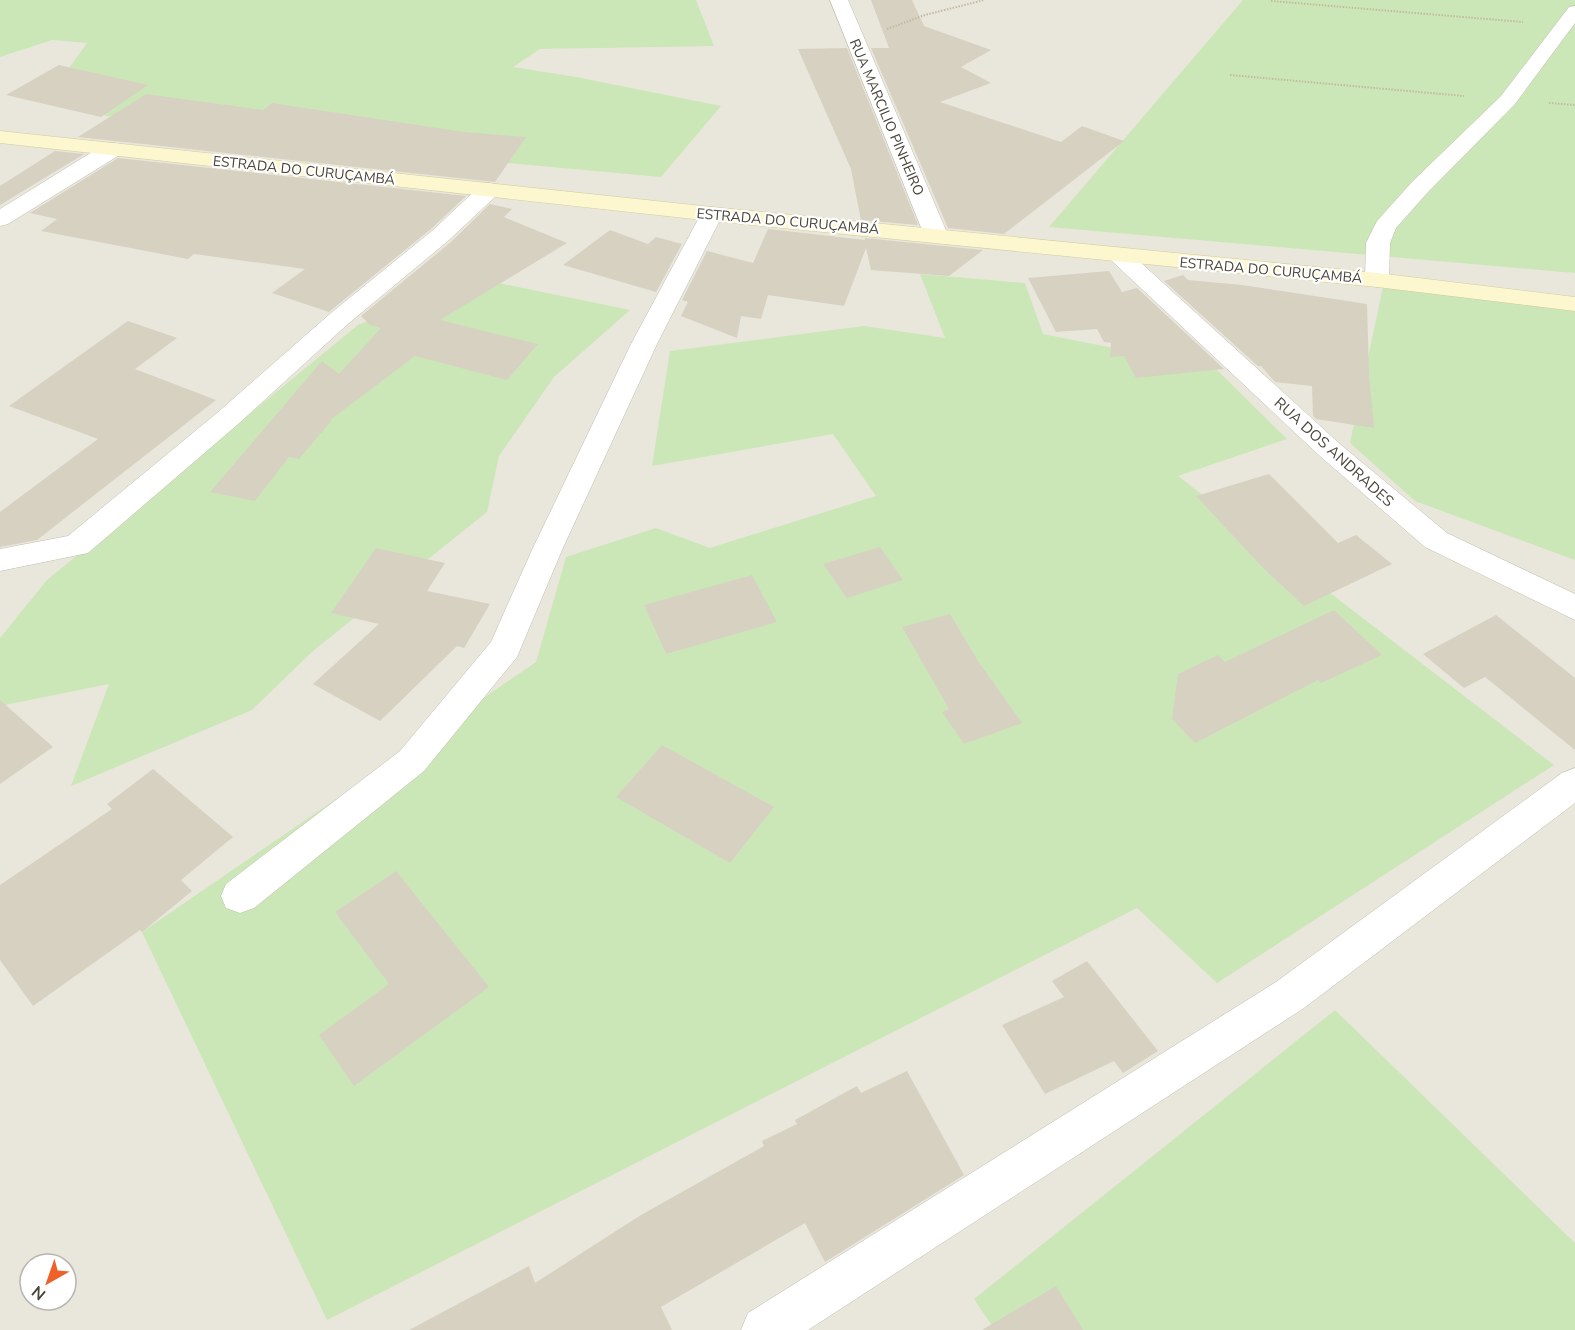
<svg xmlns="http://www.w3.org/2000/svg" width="1575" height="1330" viewBox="0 0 1575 1330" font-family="'Nunito Sans',sans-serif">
<rect width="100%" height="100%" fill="#f5f4ec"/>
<path fill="#e9e6db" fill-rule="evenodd" d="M 0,0 L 1575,0 L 1575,1330 L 0,1330 ZM 30,1264 L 66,1264 L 66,1300 L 30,1300 Z"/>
<g fill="#cce7b7">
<path d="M 0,0 L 696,0 L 714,46 L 540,49 L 513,67 L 576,77 L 721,106 L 661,177 L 187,134 L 45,102 L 87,43 L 52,40 L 0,57 Z"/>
<path d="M 1243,0 L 1575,0 L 1575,273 L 1049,227 Z"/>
<path d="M 920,274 L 1025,283 L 1043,334 L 1215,368 L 1287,439 L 1178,476 L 1554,765 L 1217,983 L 1137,908 L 327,1320 L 142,932 L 536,662 L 566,557 L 656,528 L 710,548 L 876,496 L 833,434 L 652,466 L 670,351 L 864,326 L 945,338 Z"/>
<path d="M 469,277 L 630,310 L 554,377 L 499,456 L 487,512 L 313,651 L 252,710 L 71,786 L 109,684 L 5,705 L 0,708 L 0,638 L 47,580 L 358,325 Z"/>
<path d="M 1383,287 L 1575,311 L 1575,560 L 1415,501 L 1350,443 Z"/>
<path d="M 1335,1010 L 1575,1243 L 1575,1330 L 995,1330 L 974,1299 Z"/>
</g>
<g fill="#d7d1c2">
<path d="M 871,0 L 912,0 L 924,26 L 991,50 L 961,67 L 991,83 L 940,102 L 1061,142 L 1082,126 L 1124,141 L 1004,234 L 948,228 L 871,48 L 889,48 Z"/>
<path d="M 847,48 L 918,225 L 861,220 L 851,169 L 798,49 Z"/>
<path d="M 59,65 L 148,85 L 101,117 L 6,95 Z"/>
<path d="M 146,94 L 263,110 L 272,103 L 464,132 L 526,137 L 495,182 L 78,137 Z"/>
<path d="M 55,151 L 84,154 L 0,205 L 0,186 Z"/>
<path d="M 118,158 L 466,196 L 432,228 L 329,312 L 272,293 L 305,269 L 194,254 L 188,259 L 41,231 L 57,219 L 30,213 Z"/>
<path d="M 490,204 L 512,209 L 504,217 L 567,243 L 440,320 L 538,344 L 507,380 L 415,356 L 330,420 L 332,420 L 299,459 L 289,457 L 255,501 L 210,492 L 322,361 L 339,374 L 381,328 L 370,325 L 361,316 L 451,242 Z"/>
<path d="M 768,229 L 865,240 L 865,238 L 983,250 L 949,276 L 871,270 L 866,248 L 844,306 L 768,295 L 761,319 L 741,316 L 737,338 L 681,316 L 688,302 L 682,300 L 707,251 L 753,263 Z"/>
<path d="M 610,230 L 648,244 L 656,237 L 682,244 L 656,292 L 563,265 Z"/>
<path d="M 1109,271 L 1122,292 L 1137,288 L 1224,369 L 1136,378 L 1124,356 L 1110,357 L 1111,343 L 1104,342 L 1097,329 L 1056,332 L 1028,278 Z"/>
<path d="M 1183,275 L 1188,280 L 1242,285 L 1367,304 L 1369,374 L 1374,428 L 1316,419 L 1313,416 L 1312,386 L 1275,382 L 1261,366 L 1258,366 L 1164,281 Z"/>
<path d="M 128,321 L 177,338 L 135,369 L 216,400 L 37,540 L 0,547 L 0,512 L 98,439 L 9,406 Z"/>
<path d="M 1269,474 L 1338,543 L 1356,535 L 1392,564 L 1304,606 L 1264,569 L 1196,496 Z"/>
<path d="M 880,547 L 903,580 L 847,598 L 823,564 Z"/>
<path d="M 376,548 L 445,563 L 427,591 L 490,604 L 464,648 L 457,646 L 380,721 L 313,684 L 379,624 L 331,613 Z"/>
<path d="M 752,575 L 777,622 L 666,654 L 644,605 Z"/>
<path d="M 1334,610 L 1382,655 L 1321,683 L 1318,680 L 1195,743 L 1172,719 L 1178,674 L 1218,655 L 1225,662 Z"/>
<path d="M 950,614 L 978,661 L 1022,723 L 964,744 L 942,712 L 949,709 L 902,627 Z"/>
<path d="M 1496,615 L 1575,678 L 1575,750 L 1485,677 L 1464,688 L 1423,654 Z"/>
<path d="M 0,700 L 53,747 L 0,784 Z"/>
<path d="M 662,745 L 774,807 L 730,863 L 616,797 Z"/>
<path d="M 153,769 L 233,837 L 181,880 L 192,891 L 142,932 L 140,930 L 33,1006 L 0,960 L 0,885 L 112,809 L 107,804 Z"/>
<path d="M 396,871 L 489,987 L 354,1086 L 319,1035 L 389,984 L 335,912 Z"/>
<path d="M 1087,961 L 1158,1051 L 1123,1073 L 1114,1061 L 1045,1094 L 1002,1025 L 1064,997 L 1052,981 Z"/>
<path d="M 907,1071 L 964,1175 L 825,1262 L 805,1223 L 661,1307 L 672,1330 L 409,1330 L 529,1266 L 535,1283 L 641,1215 L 764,1146 L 762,1141 L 797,1124 L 795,1120 L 857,1086 L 861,1093 Z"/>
<path d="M 1056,1286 L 1083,1330 L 982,1330 Z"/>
</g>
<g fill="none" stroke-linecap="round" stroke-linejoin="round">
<g stroke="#c1bdaf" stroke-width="1">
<g id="street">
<path d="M 830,0 L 848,0 L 948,235 L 944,240 L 936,242 L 928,240 L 924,235 Z"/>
<path d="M 1575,6 L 1575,23 L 1515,104 L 1428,192 L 1396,228 L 1390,243 L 1389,280 L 1386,285 L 1377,287 L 1368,285 L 1365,280 L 1366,243 L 1377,221 L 1412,182 L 1501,96 L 1569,7 Z"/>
<path d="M 113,143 L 121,144 L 124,149 L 121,154 L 8,224 L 0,226 L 0,209 L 105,144 Z"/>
<path d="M 489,183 L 497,185 L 500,190 L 497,195 L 449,240 L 349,323 L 237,425 L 88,553 L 0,571 L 0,549 L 68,536 L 217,413 L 331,313 L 433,230 L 481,185 Z"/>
<path d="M 712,207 L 720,209 L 723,214 L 657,344 L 562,550 L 517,657 L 424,771 L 254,908 L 240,913 L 226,908 L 221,896 L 226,884 L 400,751 L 491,642 L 532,550 L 631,344 L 701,214 L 704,209 Z"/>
<path d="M 1120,249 L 1128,251 L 1341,445 L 1447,533 L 1575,594 L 1575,620 L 1425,547 L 1321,457 L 1112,261 L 1108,256 L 1112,251 Z"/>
<path d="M 1575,768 L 1575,803 L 1304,1008 L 808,1330 L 741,1330 L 748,1313 L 1276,982 L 1562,773 Z"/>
</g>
</g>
<g stroke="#d2cb9e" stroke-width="1">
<path id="secondary" d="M 0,131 L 712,207 L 1377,273 L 1575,297 L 1575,311 L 1377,287 L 712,221 L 0,143 Z"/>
</g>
<g stroke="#c2baa1" stroke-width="2" stroke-dasharray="1.5 1.5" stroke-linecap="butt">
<path d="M 1271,1 L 1523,22"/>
<path d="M 887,29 L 925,15 L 984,0"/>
<path d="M 1230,75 L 1464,96"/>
<path d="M 1549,103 L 1575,105"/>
</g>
<use href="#street" fill="#fff" fill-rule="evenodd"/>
<use href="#secondary" fill="#fcf7cf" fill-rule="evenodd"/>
</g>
<g text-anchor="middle" stroke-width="4.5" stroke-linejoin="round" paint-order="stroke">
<g font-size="14" fill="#4a453a" stroke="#fff">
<text transform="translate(887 117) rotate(67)" y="5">RUA MARCILIO PINHEIRO</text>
<text transform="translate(304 170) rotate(6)" y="5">ESTRADA DO CURUÇAMBÁ</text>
<text transform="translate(788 221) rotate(5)" y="5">ESTRADA DO CURUÇAMBÁ</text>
<text transform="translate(1271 270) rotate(5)" y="5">ESTRADA DO CURUÇAMBÁ</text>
</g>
<g font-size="15" fill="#4a453a" stroke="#fff">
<text transform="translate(1334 452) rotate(42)" y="5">RUA DOS ANDRADES</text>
</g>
</g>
<g transform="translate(48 1282) rotate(220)"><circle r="28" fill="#ffffff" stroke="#b7b5b0" stroke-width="1.5"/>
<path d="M0-4.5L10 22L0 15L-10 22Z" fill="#f06029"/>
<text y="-9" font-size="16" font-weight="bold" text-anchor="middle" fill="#4a453a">N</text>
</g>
</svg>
